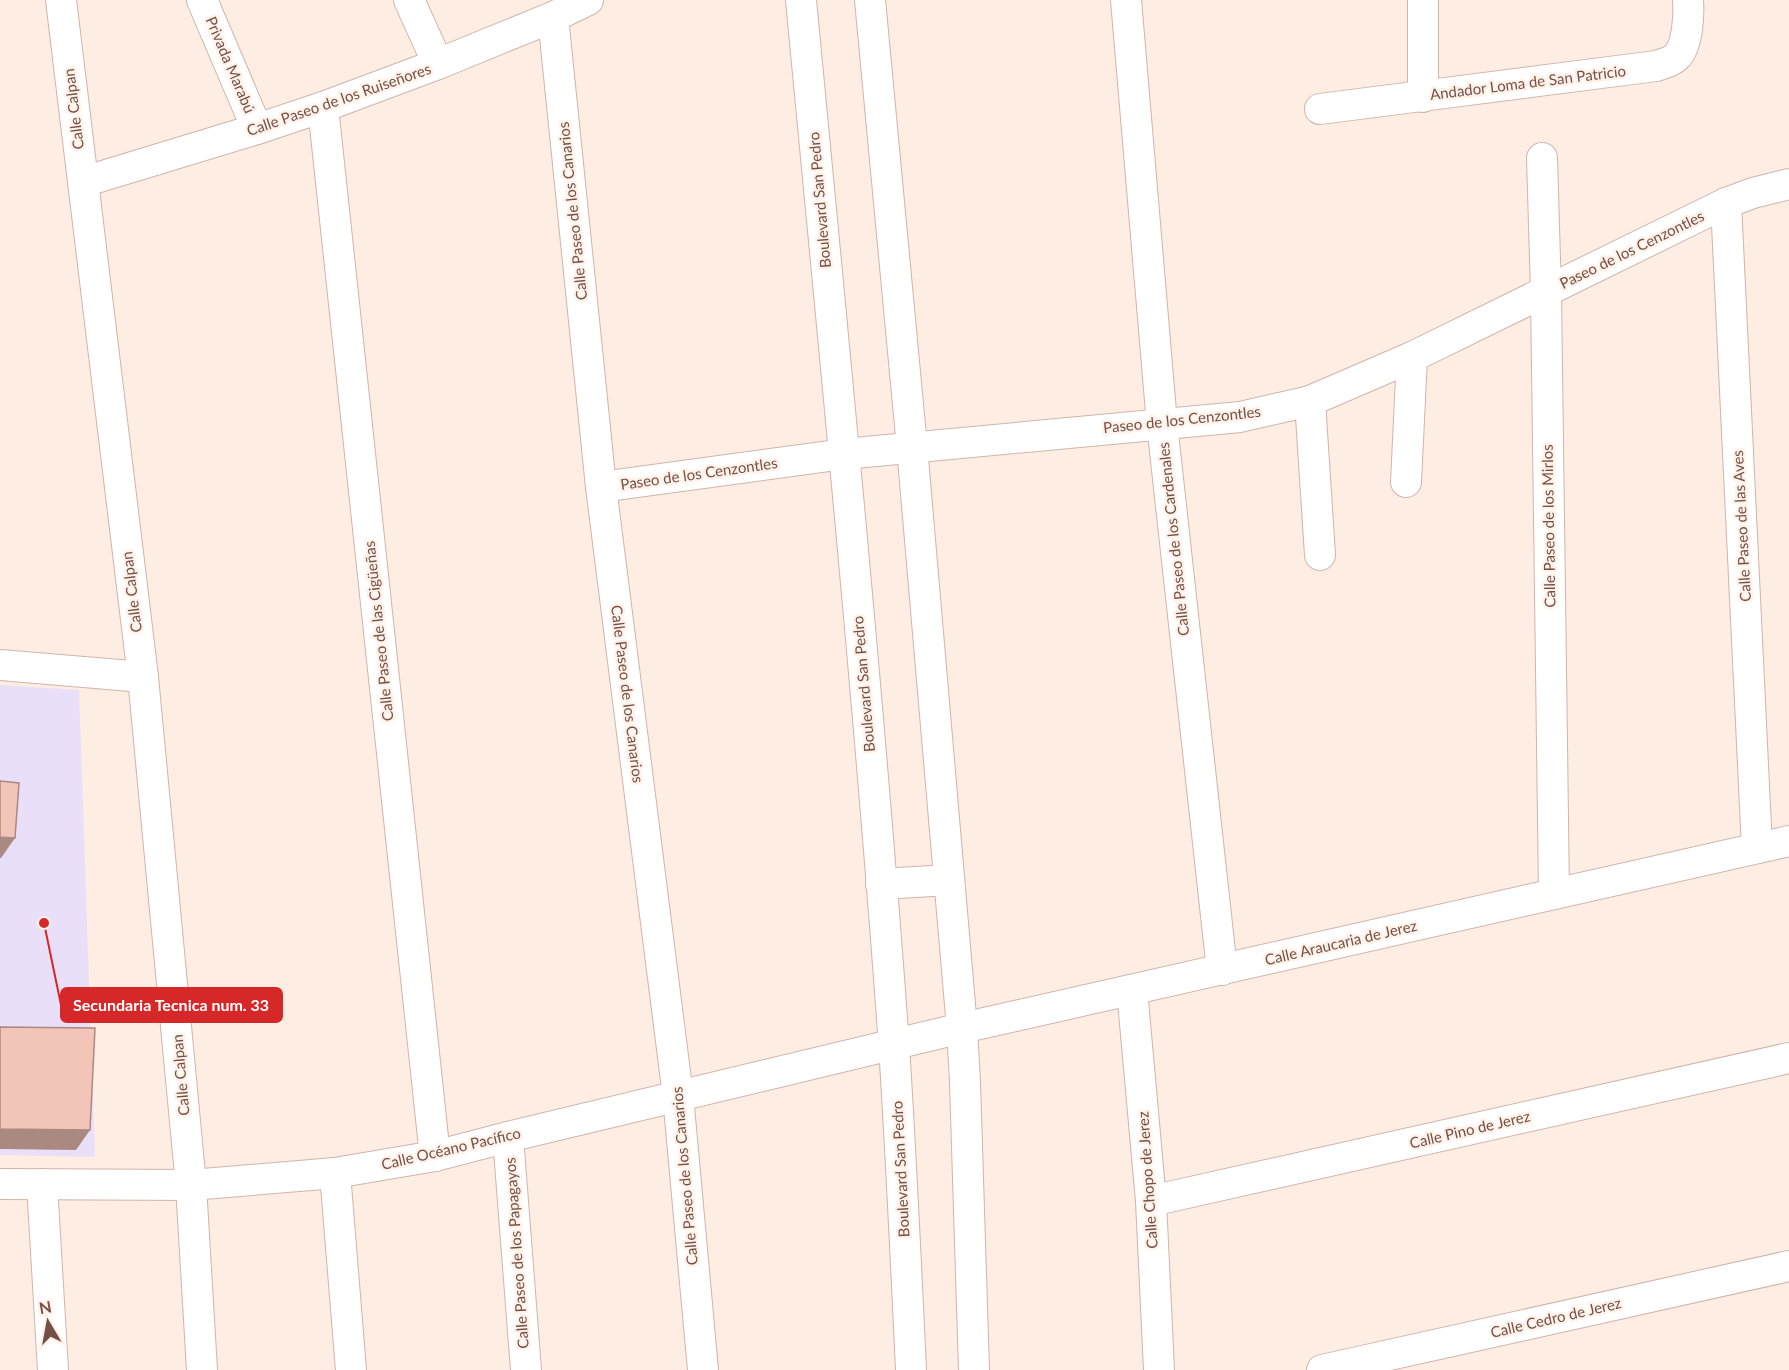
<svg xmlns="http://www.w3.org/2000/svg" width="1789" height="1370" viewBox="0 0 1789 1370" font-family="Lato,sans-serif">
<rect width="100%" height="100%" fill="#fdede2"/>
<path fill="#eadff9" d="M 0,685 L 79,690 L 95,1157 L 0,1155 Z"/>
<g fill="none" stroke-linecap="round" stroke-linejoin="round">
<g stroke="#d1b4ab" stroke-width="32">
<g id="minor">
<path d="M 61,0 L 143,677 L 191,1185 L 202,1370"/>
<path d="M 202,0 L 257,129"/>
<path d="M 409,0 L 438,64"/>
<path d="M 801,0 C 834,348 869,697 894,1046 C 901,1154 906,1262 911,1370"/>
<path d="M 870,0 L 912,447 L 962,1028 L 965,1082 L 974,1370"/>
<path d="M 1126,0 L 1162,424 L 1222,970"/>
<path d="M 1423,0 L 1423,97"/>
<path d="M 553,17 L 601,487 L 678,1096 L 703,1370"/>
<path d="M 323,107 L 435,1156"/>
<path d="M 1320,109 L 1656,66 C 1662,64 1673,61 1677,56 C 1688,45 1689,14 1688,0"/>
<path d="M 1542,158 L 1546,293 L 1554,894"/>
<path d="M 83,182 L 257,129 L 323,107 L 438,64 L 553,17 L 588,0"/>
<path d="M 1726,203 L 1757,848"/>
<path d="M 1310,401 L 1320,555"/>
<path d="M 1406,482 L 1412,357"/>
<path d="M 601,487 L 844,454 L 1240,417 L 1310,401 L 1412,357 L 1726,203 L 1753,193 L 1789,184"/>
<path d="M 0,665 L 143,677"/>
<path d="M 881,884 L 949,880"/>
<path d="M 1132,990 L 1151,1201 L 1159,1370"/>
<path d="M 508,1137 L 526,1370"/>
<path d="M 335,1173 L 351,1370"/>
<path d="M 0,1184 L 191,1185 L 335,1173 L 435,1156 L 508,1137 L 962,1028 L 1789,841"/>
<path d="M 42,1184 L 53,1370"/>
<path d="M 1151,1201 L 1789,1058"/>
<path d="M 1322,1370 L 1789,1266"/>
</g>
</g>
<use href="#minor" stroke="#fff" stroke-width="30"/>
</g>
<g fill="#aa8981">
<path d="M 0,837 L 15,838 L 1,858 L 0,858 Z"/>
<path d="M 0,1129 L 90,1130 L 76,1150 L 0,1149 Z"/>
</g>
<g fill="#f3c4b8" stroke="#aa8981" stroke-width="1.5">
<path d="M 0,781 L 19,783 L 15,838 L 0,837 Z"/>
<path d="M 0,1027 L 95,1028 L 90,1130 L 0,1129 Z"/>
</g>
<g text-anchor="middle" stroke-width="5" stroke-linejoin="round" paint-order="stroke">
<g font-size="15" fill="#754f47" stroke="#fff2e9">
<text transform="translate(230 65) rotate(67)" y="5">Privada Marabú</text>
<text transform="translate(1528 83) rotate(-7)" y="5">Andador Loma de San Patricio</text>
<text transform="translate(339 100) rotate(-19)" y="5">Calle Paseo de los Ruiseñores</text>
<text transform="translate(74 109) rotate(-97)" y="5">Calle Calpan</text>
<text transform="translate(820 200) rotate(-95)" y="5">Boulevard San Pedro</text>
<text transform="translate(573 211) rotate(-96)" y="5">Calle Paseo de los Canarios</text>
<text transform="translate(1632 250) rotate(-26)" y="5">Paseo de los Cenzontles</text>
<text transform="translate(1182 420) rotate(-6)" y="5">Paseo de los Cenzontles</text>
<text transform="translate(699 474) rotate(-8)" y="5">Paseo de los Cenzontles</text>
<text transform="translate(1549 526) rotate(-91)" y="5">Calle Paseo de los Mirlos</text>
<text transform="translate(1742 526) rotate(-93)" y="5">Calle Paseo de las Aves</text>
<text transform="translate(1174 539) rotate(-96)" y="5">Calle Paseo de los Cardenales</text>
<text transform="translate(132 592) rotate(-97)" y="5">Calle Calpan</text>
<text transform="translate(379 631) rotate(-96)" y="5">Calle Paseo de las Cigüeñas</text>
<text transform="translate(864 684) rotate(-95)" y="5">Boulevard San Pedro</text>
<text transform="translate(627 694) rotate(83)" y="5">Calle Paseo de los Canarios</text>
<text transform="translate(1341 943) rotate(-13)" y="5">Calle Araucaria de Jerez</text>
<text transform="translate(181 1075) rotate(-95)" y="5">Calle Calpan</text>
<text transform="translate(1470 1130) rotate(-13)" y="5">Calle Pino de Jerez</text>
<text transform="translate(451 1149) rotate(-13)" y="5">Calle Océano Pacífico</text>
<text transform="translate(901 1169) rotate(-93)" y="5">Boulevard San Pedro</text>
<text transform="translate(685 1176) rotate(-95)" y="5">Calle Paseo de los Canarios</text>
<text transform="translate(1148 1180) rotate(-94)" y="5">Calle Chopo de Jerez</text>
<text transform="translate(517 1253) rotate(-94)" y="5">Calle Paseo de los Papagayos</text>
<text transform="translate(1556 1318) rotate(-13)" y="5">Calle Cedro de Jerez</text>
</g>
</g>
<path fill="none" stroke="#d62828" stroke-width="2" d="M44 923L61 1005"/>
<circle fill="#d62828" stroke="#fff2e9" stroke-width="2" cx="44" cy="923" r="6"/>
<rect fill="#d62828" stroke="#d62828" stroke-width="2" x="61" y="988" width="221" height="34" rx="6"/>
<g font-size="16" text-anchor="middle" font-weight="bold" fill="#fff">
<text x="171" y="1011">Secundaria Tecnica num. 33</text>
</g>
<g transform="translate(48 1322) rotate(350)" stroke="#fff2e9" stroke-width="4.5" paint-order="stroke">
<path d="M0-4.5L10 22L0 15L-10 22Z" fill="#754f47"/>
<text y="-9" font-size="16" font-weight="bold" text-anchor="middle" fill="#754f47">N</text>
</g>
</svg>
